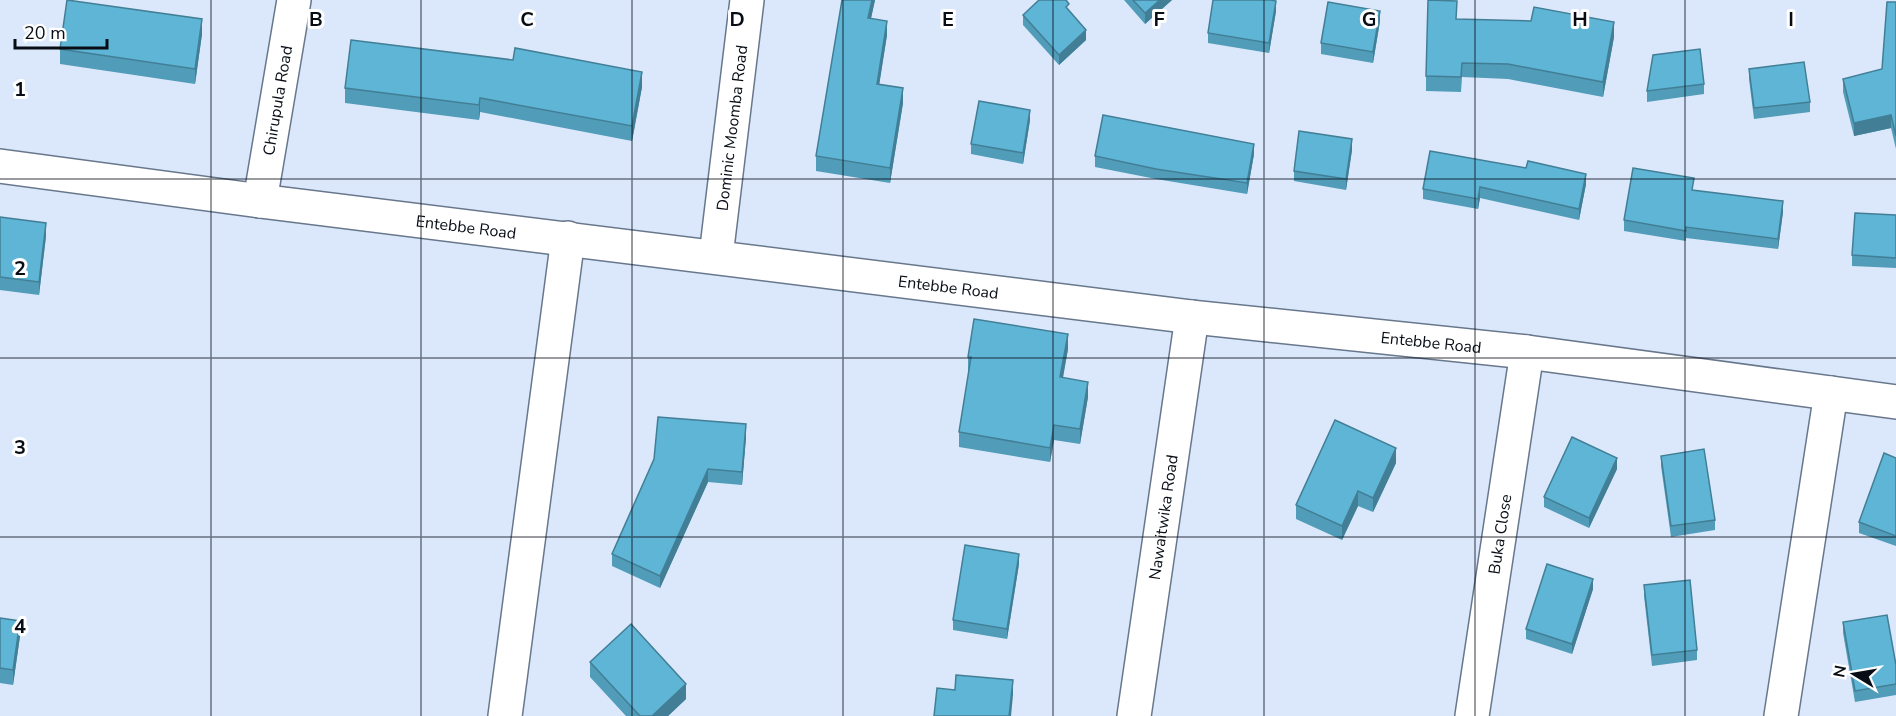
<svg xmlns="http://www.w3.org/2000/svg" width="1896" height="716" viewBox="0 0 1896 716" font-family="'Nunito Sans',sans-serif">
<rect width="100%" height="100%" fill="#dbe8fb"/>
<g fill="none" stroke-linecap="round" stroke-linejoin="round">
<g stroke="#68778c" stroke-width="36">
<g id="minor">
<path id="s1" d="M 0,166 L 260,201 L 1192,317 L 1527,352 L 1896,402"/>
<path id="s2" d="M 260,201 L 294,0"/>
<path id="s3" d="M 716,256 L 747,0"/>
<path d="M 505,716 L 568,238"/>
<path id="s4" d="M 1134,716 L 1192,317"/>
<path id="s5" d="M 1472,716 L 1527,352"/>
<path d="M 1781,716 L 1831,393"/>
</g>
</g>
<use href="#minor" stroke="#fff" stroke-width="33"/>
</g>
<g fill="#519cb8">
<path d="M 842,0 L 875,0 L 871,18 L 887,35 L 879,84 L 903,103 L 890,183 L 816,171 L 816,156 Z"/>
<path d="M 1124,0 L 1172,0 L 1145,24 Z"/>
<path d="M 1896,2 L 1896,149 L 1891,128 L 1854,136 L 1843,92 L 1843,79 L 1882,69 Z"/>
<path d="M 1069,11 L 1086,40 L 1059,65 L 1023,25 L 1023,15 Z"/>
<path d="M 1276,11 L 1269,53 L 1208,43 L 1208,33 Z"/>
<path d="M 1457,19 L 1614,37 L 1603,97 L 1508,79 L 1462,77 L 1461,92 L 1426,91 L 1426,76 Z"/>
<path d="M 1380,21 L 1373,63 L 1321,54 L 1321,43 Z"/>
<path d="M 202,34 L 195,84 L 60,64 L 60,49 Z"/>
<path d="M 513,60 L 642,87 L 632,141 L 480,112 L 479,120 L 345,103 L 345,88 Z"/>
<path d="M 1749,69 L 1810,102 L 1810,112 L 1754,119 L 1749,79 Z"/>
<path d="M 1704,84 L 1704,94 L 1647,102 L 1647,91 Z"/>
<path d="M 1030,120 L 1023,164 L 971,154 L 971,144 Z"/>
<path d="M 1352,150 L 1346,190 L 1294,181 L 1294,171 Z"/>
<path d="M 1254,154 L 1247,194 L 1156,179 L 1095,167 L 1095,156 Z"/>
<path d="M 1586,184 L 1579,220 L 1480,198 L 1478,209 L 1423,199 L 1423,189 Z"/>
<path d="M 1694,190 L 1783,212 L 1778,249 L 1686,238 L 1686,241 L 1624,231 L 1624,220 Z"/>
<path d="M 1896,215 L 1896,268 L 1852,266 L 1852,255 Z"/>
<path d="M 0,217 L 46,236 L 39,295 L 0,290 Z"/>
<path d="M 1068,349 L 1063,378 L 1088,397 L 1080,444 L 1054,440 L 1050,462 L 959,447 L 959,432 L 969,372 L 968,372 L 968,357 Z"/>
<path d="M 746,437 L 742,485 L 708,482 L 660,588 L 612,566 L 612,554 Z"/>
<path d="M 1661,456 L 1715,520 L 1715,530 L 1671,537 L 1661,466 Z"/>
<path d="M 1896,458 L 1896,546 L 1859,533 L 1859,522 Z"/>
<path d="M 1396,463 L 1373,512 L 1358,506 L 1342,540 L 1296,519 L 1296,505 Z"/>
<path d="M 1617,469 L 1589,528 L 1544,507 L 1544,497 Z"/>
<path d="M 1019,564 L 1007,639 L 953,630 L 953,620 Z"/>
<path d="M 1644,585 L 1697,650 L 1697,660 L 1652,666 L 1644,596 Z"/>
<path d="M 1593,589 L 1572,654 L 1526,639 L 1526,629 Z"/>
<path d="M 0,618 L 20,636 L 13,685 L 0,683 Z"/>
<path d="M 1843,622 L 1896,665 L 1896,695 L 1855,702 L 1843,633 Z"/>
<path d="M 590,662 L 686,699 L 668,716 L 626,716 L 590,677 Z"/>
</g>
<g fill="#427f96">
<path d="M 872,0 L 875,0 L 868,32 L 868,18 Z"/>
<path d="M 1160,0 L 1172,0 L 1145,24 L 1145,13 Z"/>
<path d="M 1276,1 L 1276,11 L 1269,53 L 1269,43 Z"/>
<path d="M 1380,11 L 1380,21 L 1373,63 L 1373,52 Z"/>
<path d="M 202,19 L 202,34 L 195,84 L 195,69 Z"/>
<path d="M 887,21 L 887,35 L 877,99 L 877,84 Z"/>
<path d="M 1614,22 L 1614,37 L 1603,97 L 1603,82 Z"/>
<path d="M 1086,30 L 1086,40 L 1059,65 L 1059,55 Z"/>
<path d="M 642,72 L 642,87 L 632,141 L 632,126 Z"/>
<path d="M 903,88 L 903,103 L 890,183 L 890,168 Z"/>
<path d="M 480,98 L 480,112 L 479,120 L 479,105 Z"/>
<path d="M 1030,110 L 1030,120 L 1023,164 L 1023,153 Z"/>
<path d="M 1891,115 L 1891,128 L 1854,136 L 1854,123 Z"/>
<path d="M 1352,139 L 1352,150 L 1346,190 L 1346,179 Z"/>
<path d="M 1254,144 L 1254,154 L 1247,194 L 1247,183 Z"/>
<path d="M 1586,174 L 1586,184 L 1579,220 L 1579,209 Z"/>
<path d="M 1480,187 L 1480,198 L 1478,209 L 1478,199 Z"/>
<path d="M 1783,201 L 1783,212 L 1778,249 L 1778,239 Z"/>
<path d="M 46,223 L 46,236 L 39,295 L 39,282 Z"/>
<path d="M 1068,334 L 1068,349 L 1060,392 L 1060,377 Z"/>
<path d="M 1088,382 L 1088,397 L 1080,444 L 1080,429 Z"/>
<path d="M 746,424 L 746,437 L 742,485 L 742,472 Z"/>
<path d="M 1054,425 L 1054,440 L 1050,462 L 1050,448 Z"/>
<path d="M 1396,448 L 1396,463 L 1373,512 L 1373,498 Z"/>
<path d="M 1617,458 L 1617,469 L 1589,528 L 1589,518 Z"/>
<path d="M 708,469 L 708,482 L 660,588 L 660,576 Z"/>
<path d="M 1358,491 L 1358,506 L 1342,540 L 1342,526 Z"/>
<path d="M 1019,554 L 1019,564 L 1007,639 L 1007,629 Z"/>
<path d="M 1593,579 L 1593,589 L 1572,654 L 1572,644 Z"/>
<path d="M 20,621 L 20,636 L 13,685 L 13,670 Z"/>
<path d="M 1013,680 L 1013,695 L 1011,716 L 1009,716 Z"/>
<path d="M 686,684 L 686,699 L 668,716 L 652,716 Z"/>
</g>
<g fill="#5eb5d6" stroke="#427f96" stroke-width="1.5">
<path d="M 67,0 L 202,19 L 195,69 L 60,49 Z"/>
<path d="M 842,0 L 872,0 L 868,18 L 887,21 L 877,84 L 903,88 L 890,168 L 816,156 Z"/>
<path d="M 1039,0 L 1066,0 L 1069,4 L 1066,7 L 1086,30 L 1059,55 L 1023,15 Z"/>
<path d="M 1133,0 L 1160,0 L 1145,13 Z"/>
<path d="M 1213,0 L 1271,0 L 1276,1 L 1269,43 L 1208,33 Z"/>
<path d="M 1428,0 L 1457,1 L 1456,19 L 1531,21 L 1534,7 L 1614,22 L 1603,82 L 1508,64 L 1462,63 L 1461,77 L 1426,76 Z"/>
<path d="M 1328,2 L 1380,11 L 1373,52 L 1321,43 Z"/>
<path d="M 1887,2 L 1896,2 L 1896,136 L 1891,115 L 1854,123 L 1843,79 L 1882,69 Z"/>
<path d="M 351,40 L 513,60 L 515,48 L 642,72 L 632,126 L 480,98 L 479,105 L 345,88 Z"/>
<path d="M 1700,49 L 1704,84 L 1647,91 L 1653,55 Z"/>
<path d="M 1804,62 L 1810,102 L 1754,108 L 1749,69 Z"/>
<path d="M 979,101 L 1030,110 L 1023,153 L 971,144 Z"/>
<path d="M 1103,115 L 1254,144 L 1247,183 L 1156,169 L 1095,156 Z"/>
<path d="M 1299,131 L 1352,139 L 1346,179 L 1294,171 Z"/>
<path d="M 1430,151 L 1526,168 L 1528,161 L 1586,174 L 1579,209 L 1480,187 L 1478,199 L 1423,189 Z"/>
<path d="M 1633,168 L 1694,178 L 1692,190 L 1783,201 L 1778,239 L 1686,227 L 1686,231 L 1624,220 Z"/>
<path d="M 1855,213 L 1896,215 L 1896,258 L 1852,255 Z"/>
<path d="M 0,217 L 46,223 L 39,282 L 0,277 Z"/>
<path d="M 974,319 L 1068,334 L 1060,377 L 1088,382 L 1080,429 L 1054,425 L 1050,448 L 959,432 L 971,357 L 968,357 Z"/>
<path d="M 658,417 L 746,424 L 742,472 L 708,469 L 660,576 L 612,554 L 654,459 Z"/>
<path d="M 1335,420 L 1396,448 L 1373,498 L 1358,491 L 1342,526 L 1296,505 Z"/>
<path d="M 1572,437 L 1617,458 L 1589,518 L 1544,497 Z"/>
<path d="M 1704,449 L 1715,520 L 1671,526 L 1661,456 Z"/>
<path d="M 1884,453 L 1896,458 L 1896,536 L 1859,522 Z"/>
<path d="M 965,545 L 1019,554 L 1007,629 L 953,620 Z"/>
<path d="M 1547,564 L 1593,579 L 1572,644 L 1526,629 Z"/>
<path d="M 1690,580 L 1697,650 L 1652,655 L 1644,585 Z"/>
<path d="M 1887,615 L 1896,665 L 1896,684 L 1855,691 L 1843,622 Z"/>
<path d="M 0,618 L 20,621 L 13,670 L 0,668 Z"/>
<path d="M 631,624 L 686,684 L 652,716 L 640,716 L 590,662 Z"/>
<path d="M 956,675 L 1013,680 L 1009,716 L 934,716 L 937,688 L 955,690 Z"/>
</g>
<path fill="none" stroke="#080d15" stroke-width="1.5" stroke-opacity="0.55" d="M 211,0 L 211,716M 421,0 L 421,716M 632,0 L 632,716M 843,0 L 843,716M 1053,0 L 1053,716M 1264,0 L 1264,716M 1475,0 L 1475,716M 1685,0 L 1685,716M 0,179 L 1896,179M 0,358 L 1896,358M 0,537 L 1896,537"/>
<g text-anchor="middle" stroke-width="6" stroke-linejoin="round" paint-order="stroke">
<g font-size="16" fill="#080d15" stroke="#fff">
<text dy="6" stroke="none"><textPath href="#s2" startOffset="102">Chirupula Road</textPath></text>
<text dy="6" stroke="none"><textPath href="#s3" startOffset="129">Dominic Moomba Road</textPath></text>
<text dy="6" stroke="none"><textPath href="#s1" startOffset="470">Entebbe Road</textPath></text>
<text dy="6" stroke="none"><textPath href="#s1" startOffset="956">Entebbe Road</textPath></text>
<text dy="6" stroke="none"><textPath href="#s1" startOffset="1442">Entebbe Road</textPath></text>
<text dy="6" stroke="none"><textPath href="#s4" startOffset="201">Nawaitwika Road</textPath></text>
<text dy="6" stroke="none"><textPath href="#s5" startOffset="184">Buka Close</textPath></text>
</g>
</g>
<g font-size="20" text-anchor="middle" font-weight="bold" fill="#080d15" stroke="#fff" stroke-width="6" stroke-linejoin="round" paint-order="stroke">
<text x="316" y="26">B</text>
<text x="527" y="26">C</text>
<text x="737" y="26">D</text>
<text x="948" y="26">E</text>
<text x="1159" y="26">F</text>
<text x="1369" y="26">G</text>
<text x="1580" y="26">H</text>
<text x="1791" y="26">I</text>
<text x="20" y="96">1</text>
<text x="20" y="275">2</text>
<text x="20" y="454">3</text>
<text x="20" y="633">4</text>
</g>
<g transform="translate(1854 674) rotate(281)" stroke="#ffffff" stroke-width="4.5" paint-order="stroke">
<path d="M0-4.5L10 22L0 15L-10 22Z" fill="#080d15"/>
<text y="-9" font-size="16" font-weight="bold" text-anchor="middle" fill="#080d15">N</text>
</g>
<path d="M15 39v9h92v-9" fill="none" stroke="#080d15" stroke-width="3"/>
<text x="24" y="39" font-size="18" fill="#080d15" stroke="#ffffff" stroke-width="4.5" paint-order="stroke">20 m</text>
</svg>
